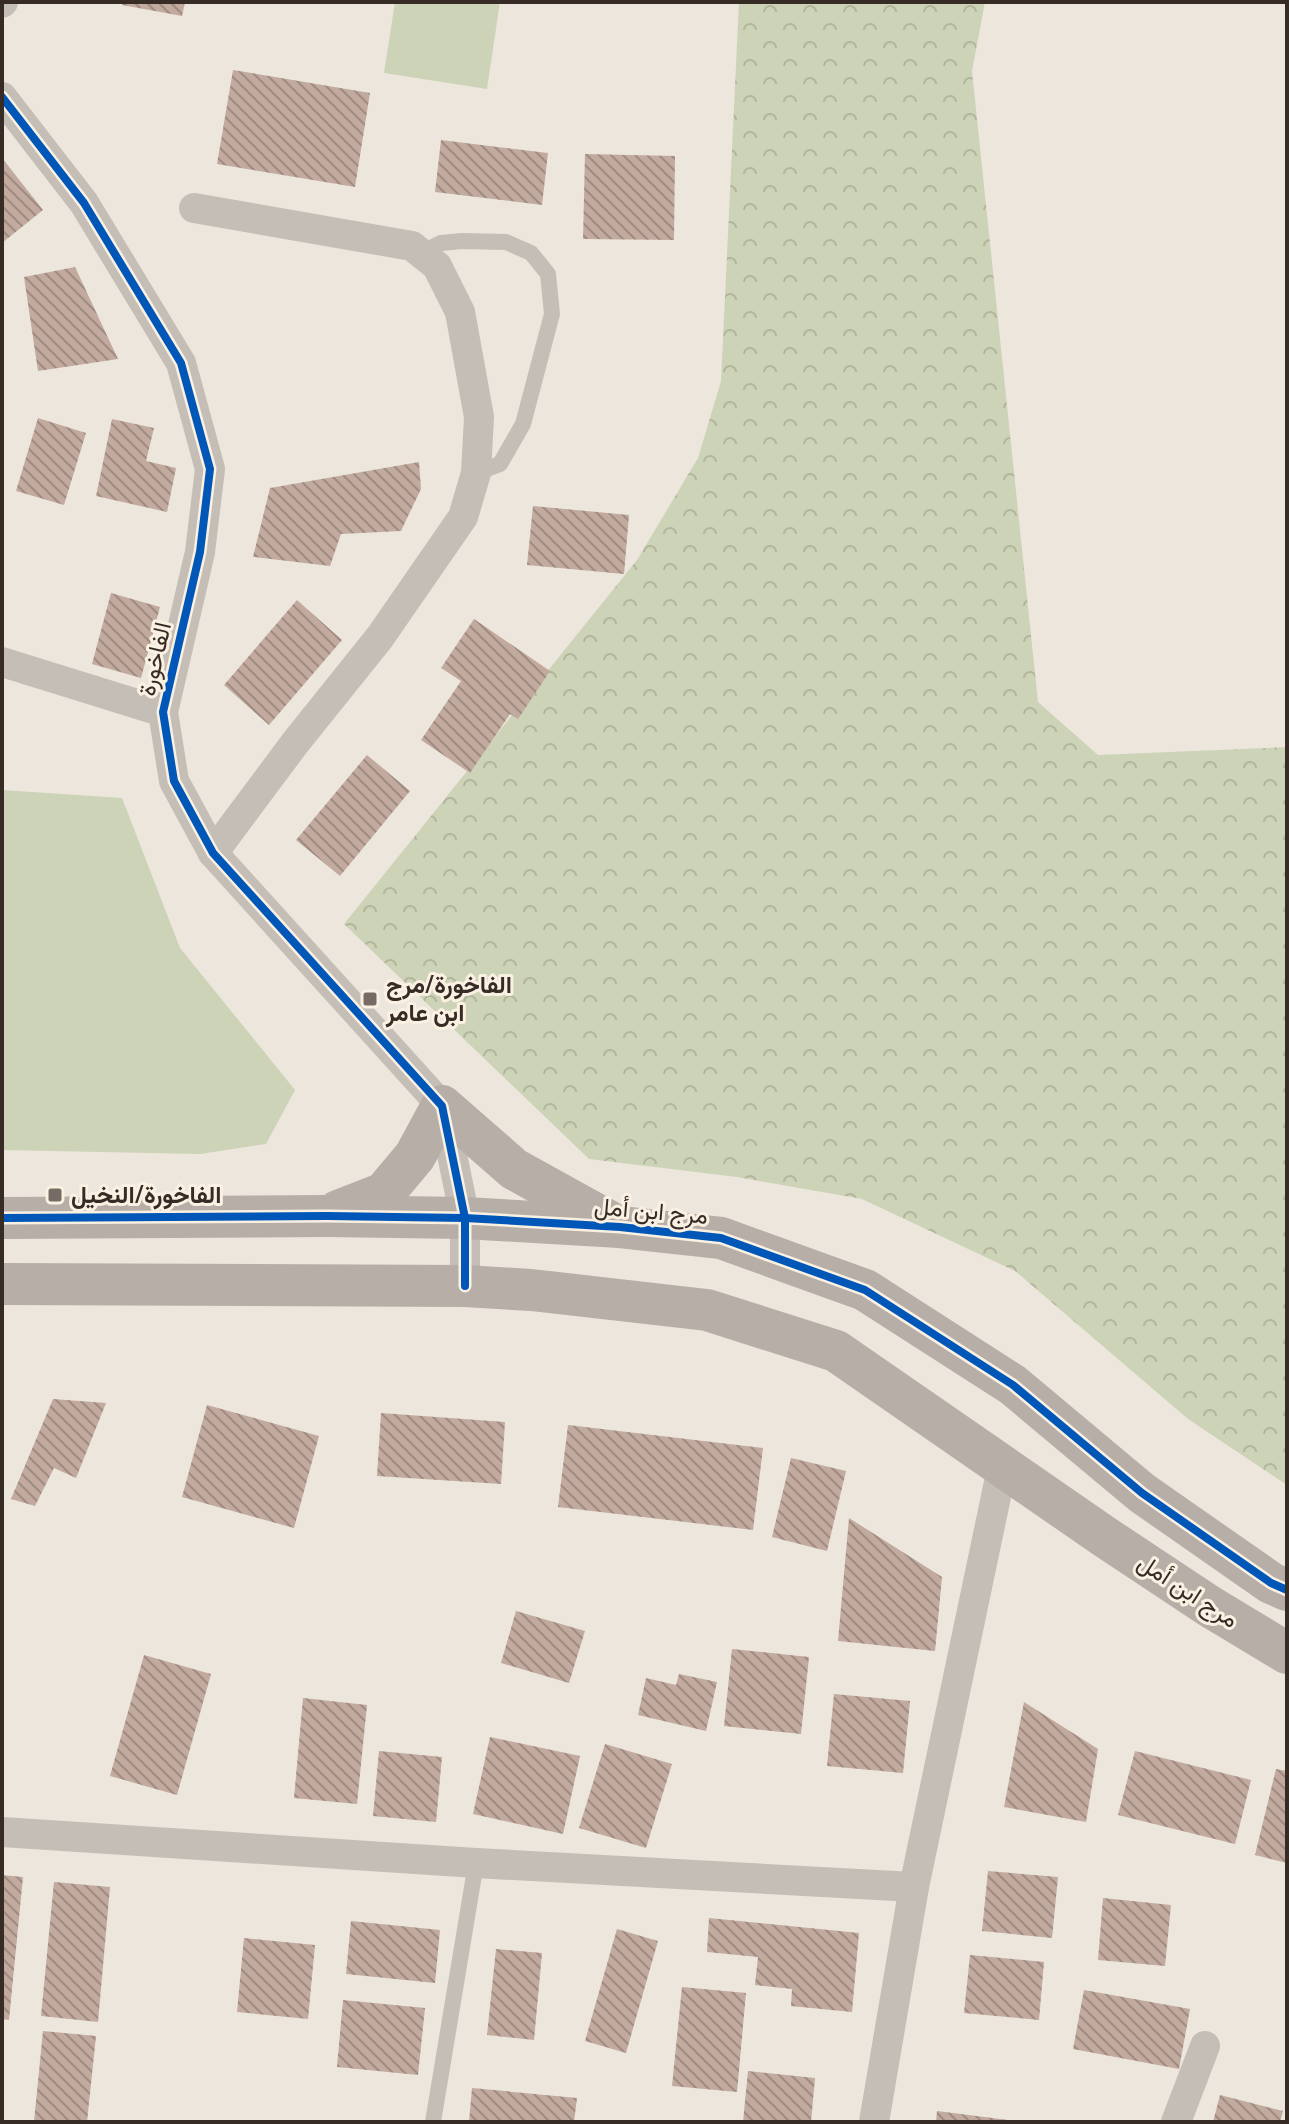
<svg xmlns="http://www.w3.org/2000/svg" width="1289" height="2124" viewBox="0 0 1289 2124" font-family="'Public Sans',Vazirmatn,sans-serif">
<defs>
<pattern id="forest-crowns" width="20" height="18" patternUnits="userSpaceOnUse" patternTransform="scale(2)"><rect width="20" height="18" fill="#cdd3b6"/><path d="M2 6a3 3 0 1 1 6 0M12 15a3 3 0 1 1 6 0" fill="none" stroke="#b1b59c"/></pattern>
<pattern id="building-back-hatch" width="6" height="6" patternUnits="userSpaceOnUse" patternTransform="scale(2)"><rect width="6" height="6" fill="#c2aa9e"/><path d="M-1 5l2 2M0 0l6 6M5-1l2 2" fill="none" stroke="#9e8b81"/></pattern>
</defs>
<rect width="100%" height="100%" fill="#ede6dd"/>
<g fill="#cdd3b6">
<path d="M 395,2 L 500,2 L 487,89 L 384,73 Z"/>
<path d="M 2,790 L 122,798 L 180,948 L 295,1090 L 266,1144 L 200,1154 L 2,1150 Z"/>
</g>
<path fill="url(#forest-crowns)" d="M 739,2 L 985,2 L 972,71 L 1038,702 L 1098,755 L 1287,747 L 1287,1485 L 1188,1419 L 1015,1271 L 862,1199 L 737,1177 L 589,1159 L 344,924 L 637,560 L 698,458 L 721,381 Z"/>
<g fill="url(#building-back-hatch)">
<path d="M 122,2 L 185,2 L 182,16 L 122,5 Z"/>
<path d="M 233,70 L 370,93 L 355,187 L 217,164 Z"/>
<path d="M 441,140 L 548,153 L 542,205 L 435,192 Z"/>
<path d="M 585,154 L 675,156 L 674,240 L 583,239 Z"/>
<path d="M 2,158 L 43,210 L 2,243 Z"/>
<path d="M 75,267 L 118,359 L 38,371 L 24,277 Z"/>
<path d="M 38,418 L 86,433 L 64,505 L 16,491 Z"/>
<path d="M 112,419 L 154,428 L 146,461 L 176,468 L 167,512 L 96,496 Z"/>
<path d="M 419,462 L 421,489 L 401,531 L 341,534 L 330,566 L 253,557 L 270,488 Z"/>
<path d="M 533,506 L 629,515 L 624,574 L 527,565 Z"/>
<path d="M 111,593 L 160,607 L 141,678 L 92,664 Z"/>
<path d="M 297,600 L 342,640 L 269,725 L 224,685 Z"/>
<path d="M 474,619 L 550,671 L 518,719 L 510,714 L 470,773 L 421,740 L 461,681 L 441,668 Z"/>
<path d="M 367,755 L 410,791 L 340,876 L 296,840 Z"/>
<path d="M 53,1399 L 106,1403 L 76,1478 L 54,1468 L 35,1506 L 11,1499 Z"/>
<path d="M 207,1405 L 319,1436 L 294,1528 L 182,1497 Z"/>
<path d="M 381,1413 L 505,1422 L 501,1484 L 377,1476 Z"/>
<path d="M 568,1425 L 763,1448 L 753,1530 L 558,1507 Z"/>
<path d="M 791,1458 L 846,1471 L 827,1551 L 772,1537 Z"/>
<path d="M 849,1518 L 942,1577 L 935,1651 L 838,1641 Z"/>
<path d="M 516,1611 L 585,1631 L 569,1683 L 501,1663 Z"/>
<path d="M 732,1649 L 809,1657 L 801,1734 L 724,1726 Z"/>
<path d="M 144,1655 L 211,1674 L 177,1795 L 110,1776 Z"/>
<path d="M 679,1674 L 717,1682 L 706,1731 L 638,1715 L 646,1678 L 676,1685 Z"/>
<path d="M 834,1694 L 910,1701 L 903,1773 L 827,1766 Z"/>
<path d="M 303,1698 L 367,1705 L 357,1804 L 294,1798 Z"/>
<path d="M 1024,1702 L 1098,1749 L 1086,1822 L 1004,1807 Z"/>
<path d="M 490,1737 L 580,1756 L 563,1834 L 473,1814 Z"/>
<path d="M 605,1744 L 672,1764 L 646,1848 L 579,1828 Z"/>
<path d="M 379,1751 L 442,1757 L 436,1822 L 373,1816 Z"/>
<path d="M 1135,1751 L 1251,1780 L 1235,1844 L 1118,1815 Z"/>
<path d="M 1276,1769 L 1287,1771 L 1287,1863 L 1255,1855 Z"/>
<path d="M 988,1871 L 1058,1877 L 1052,1938 L 982,1931 Z"/>
<path d="M 2,1875 L 23,1877 L 9,2020 L 2,2019 Z"/>
<path d="M 54,1882 L 110,1887 L 98,2022 L 41,2016 Z"/>
<path d="M 1103,1898 L 1171,1905 L 1165,1966 L 1098,1960 Z"/>
<path d="M 709,1918 L 859,1933 L 852,2012 L 791,2006 L 792,1989 L 755,1985 L 758,1957 L 707,1952 Z"/>
<path d="M 351,1921 L 440,1930 L 435,1983 L 346,1974 Z"/>
<path d="M 617,1929 L 658,1941 L 626,2053 L 585,2041 Z"/>
<path d="M 244,1938 L 315,1945 L 308,2019 L 237,2012 Z"/>
<path d="M 496,1949 L 542,1953 L 534,2040 L 487,2035 Z"/>
<path d="M 970,1955 L 1044,1962 L 1039,2020 L 964,2013 Z"/>
<path d="M 682,1987 L 746,1993 L 737,2092 L 672,2086 Z"/>
<path d="M 1084,1990 L 1190,2009 L 1179,2069 L 1073,2049 Z"/>
<path d="M 343,2000 L 425,2008 L 418,2075 L 337,2067 Z"/>
<path d="M 43,2031 L 96,2036 L 87,2122 L 34,2122 Z"/>
<path d="M 748,2071 L 815,2078 L 811,2122 L 743,2122 Z"/>
<path d="M 472,2088 L 577,2098 L 574,2122 L 469,2122 Z"/>
<path d="M 1220,2095 L 1283,2111 L 1280,2122 L 1213,2122 Z"/>
<path d="M 937,2111 L 1008,2120 L 1007,2122 L 936,2122 Z"/>
</g>
<g fill="none" stroke-linecap="round" stroke-linejoin="round">
<g stroke="#c5beb6" stroke-width="16">
<path d="M 421,253 L 441,243 L 462,241 L 506,242 L 531,253 L 548,274 L 552,314 L 523,424 L 500,464 L 476,473"/>
<path d="M 433,2122 L 476,1863"/>
</g>
<g stroke="#c5beb6" stroke-width="30">
<path d="M 2,3 L 3,2"/>
<path d="M 2,97 L 84,203 L 181,363 L 210,469 L 200,552 L 163,712 L 174,781 L 213,853 L 442,1106 L 465,1218 L 465,1286"/>
<path d="M 194,208 L 412,246 L 437,266 L 460,312 L 479,417 L 476,473 L 463,517 L 380,637 L 295,743 L 213,853"/>
<path d="M 2,662 L 163,712"/>
<path d="M 2,1832 L 476,1863 L 914,1887"/>
<path d="M 874,2122 L 914,1887 L 1002,1468"/>
<path d="M 1176,2122 L 1205,2046"/>
</g>
<g stroke="#b6aea7" stroke-width="42">
<path d="M 338,1211 L 384,1193 L 415,1156 L 442,1106 L 514,1169 L 608,1221"/>
<path d="M 2,1218 L 327,1216 L 465,1218 L 620,1227 L 721,1238 L 865,1290 L 1013,1385 L 1142,1493 L 1271,1583 L 1287,1590"/>
<path d="M 2,1284 L 465,1286 L 531,1290 L 707,1310 L 836,1351 L 1105,1537 L 1209,1606 L 1287,1653"/>
</g>
<g stroke="#faf1e3" stroke-width="13">
<g id="cycleway">
<path d="M 2,97 L 84,203 L 181,363 L 210,469 L 200,552 L 163,712 L 174,781 L 213,853 L 442,1106 L 465,1218 L 465,1286"/>
<path d="M 2,1218 L 327,1216 L 465,1218 L 620,1227 L 721,1238 L 865,1290 L 1013,1385 L 1142,1493 L 1271,1583 L 1287,1590"/>
</g>
</g>
<use href="#cycleway" stroke="#0057b8" stroke-width="8"/>
</g>
<g fill="#766c65" stroke="#faf1e3" stroke-width="3">
<rect x="362" y="991" width="16" height="16" rx="4"/>
<rect x="47" y="1187" width="16" height="16" rx="4"/>
</g>
<g text-anchor="middle" stroke-width="6" stroke-linejoin="round" paint-order="stroke">
<g font-size="24" fill="#362b25" stroke="#faf1e3">
<text transform="translate(155 659) rotate(-77)" y="8">الفاخورة</text>
<text transform="translate(651 1211) rotate(5)" y="8">مرج ابن أمل</text>
<text transform="translate(1188 1591) rotate(33)" y="8">مرج ابن أمل</text>
</g>
<g font-size="24" font-weight="bold" fill="#362b25" stroke="#faf1e3" text-anchor="start">
<text x="386" y="993">الفاخورة/مرج<tspan x="386" dy="28">ابن عامر</tspan></text>
<text x="71" y="1203">الفاخورة/النخيل</text>
</g>
</g>
<rect width="1289" height="2124" fill="none" stroke="#362b25" stroke-width="8"/>
</svg>
